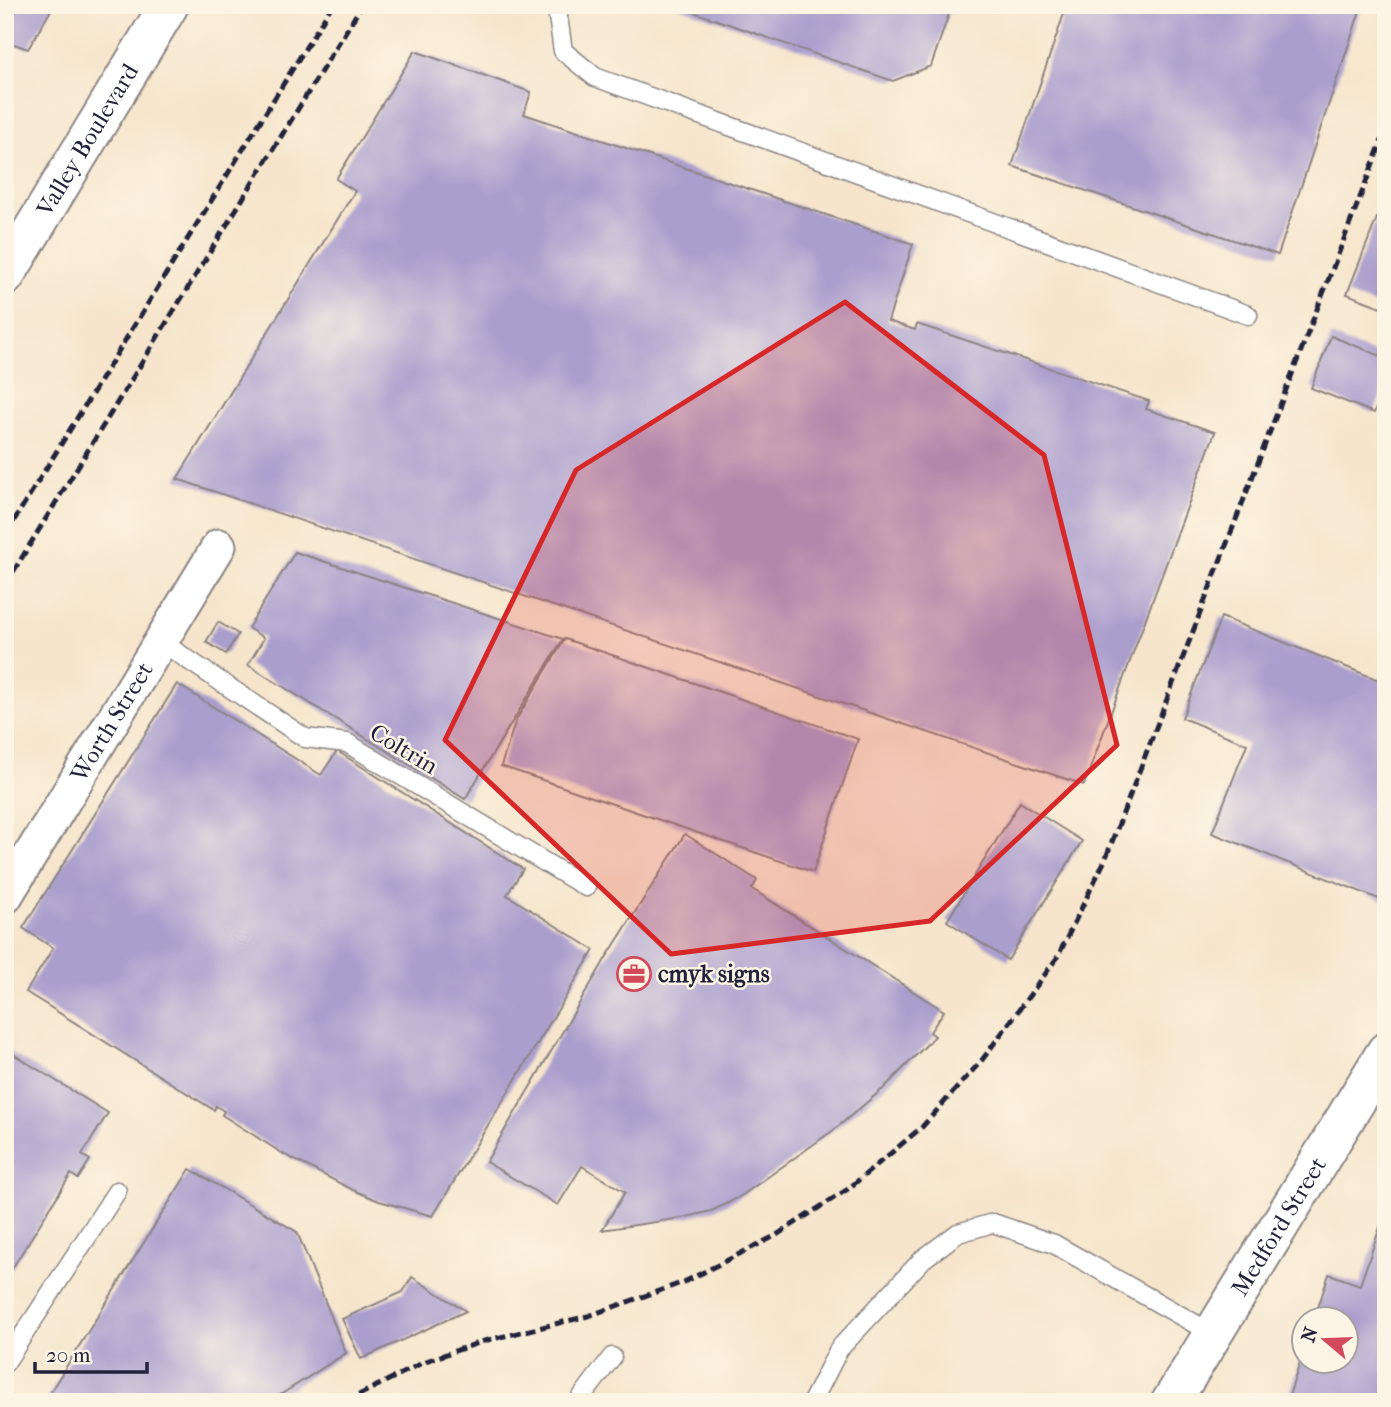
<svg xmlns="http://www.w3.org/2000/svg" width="1391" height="1407" viewBox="0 0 1391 1407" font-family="'IM FELL French Canon',serif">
<rect width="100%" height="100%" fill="#fcf5e5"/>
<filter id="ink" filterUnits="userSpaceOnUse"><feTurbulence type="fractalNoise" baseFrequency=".0143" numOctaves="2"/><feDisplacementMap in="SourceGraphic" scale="14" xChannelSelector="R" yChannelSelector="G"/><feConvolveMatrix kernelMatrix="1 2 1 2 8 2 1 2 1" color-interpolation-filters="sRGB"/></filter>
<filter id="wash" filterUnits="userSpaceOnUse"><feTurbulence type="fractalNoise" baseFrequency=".00686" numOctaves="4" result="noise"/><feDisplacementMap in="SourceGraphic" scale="28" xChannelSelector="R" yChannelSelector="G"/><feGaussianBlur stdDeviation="1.57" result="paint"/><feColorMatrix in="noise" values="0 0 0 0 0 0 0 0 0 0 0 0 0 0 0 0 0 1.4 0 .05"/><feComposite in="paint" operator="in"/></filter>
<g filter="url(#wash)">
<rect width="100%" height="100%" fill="#f6e5cc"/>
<g id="blocks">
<g fill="#aa9ecd">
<path d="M 5,5 L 54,5 L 28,49 L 5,41 Z"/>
<path d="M 680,5 L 952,5 L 931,66 L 893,81 L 679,7 Z"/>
<path d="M 1067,5 L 1362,5 L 1278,255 L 1012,166 Z"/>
<path d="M 415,51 L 531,92 L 524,114 L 913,244 L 888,321 L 915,330 L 917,324 L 1149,401 L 1146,409 L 1215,432 L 1084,785 L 177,479 L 355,191 L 336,179 Z"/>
<path d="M 1386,195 L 1386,309 L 1347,294 Z"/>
<path d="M 1331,336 L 1386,358 L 1386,382 L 1374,413 L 1311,388 Z"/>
<path d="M 295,552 L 563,639 L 465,799 L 248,665 L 264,638 L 248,628 Z"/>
<path d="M 1221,617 L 1386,683 L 1386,895 L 1384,901 L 1212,833 L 1247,744 L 1182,718 Z"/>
<path d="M 218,622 L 238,634 L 226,654 L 206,642 Z"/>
<path d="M 565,639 L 858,739 L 813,872 L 501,766 L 516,720 Z"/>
<path d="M 177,684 L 321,775 L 337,751 L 523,869 L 507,895 L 594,950 L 433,1216 L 379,1201 L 353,1190 L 285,1155 L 222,1115 L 224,1111 L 216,1106 L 214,1110 L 26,992 L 53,948 L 23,928 Z"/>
<path d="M 1020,802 L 1082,841 L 1008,960 L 947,921 Z"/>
<path d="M 685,834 L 757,880 L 752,889 L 944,1011 L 930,1032 L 935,1036 L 884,1088 L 835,1129 L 744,1194 L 728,1203 L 711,1211 L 682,1218 L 602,1230 L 625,1192 L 582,1166 L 558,1205 L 486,1162 L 606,958 Z"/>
<path d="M 5,1049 L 108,1113 L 82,1155 L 90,1160 L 78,1179 L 71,1174 L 5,1280 Z"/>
<path d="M 190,1169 L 297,1232 L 346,1353 L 269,1402 L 44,1402 Z"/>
<path d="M 1386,1210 L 1386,1402 L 1287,1402 L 1303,1353 L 1304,1362 L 1346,1362 L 1346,1320 L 1314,1320 L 1329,1274 L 1360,1285 Z"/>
<path d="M 412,1277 L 466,1311 L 361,1359 L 342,1319 L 403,1292 Z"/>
</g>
</g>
</g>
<g filter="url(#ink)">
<use href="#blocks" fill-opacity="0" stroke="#8c8484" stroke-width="2"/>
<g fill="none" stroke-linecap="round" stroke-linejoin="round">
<g stroke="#8c8484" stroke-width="21">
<g id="service">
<path d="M 559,5 L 557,10 L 563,51 L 595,77 L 1248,315"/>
<path d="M 160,641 L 305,738 L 347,743 L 586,887"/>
<path d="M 5,1363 L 117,1191"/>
<path d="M 578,1402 L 612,1357"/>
<path d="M 812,1402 L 839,1349 L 923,1259 L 958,1233 L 993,1223 L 1054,1244 L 1213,1334"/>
</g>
</g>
<g stroke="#8c8484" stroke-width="37">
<g id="minor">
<path id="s1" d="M 5,897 L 219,546"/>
</g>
</g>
<g stroke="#8c8484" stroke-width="42">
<g id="secondary">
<path id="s2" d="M 1171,1402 L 1386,1052"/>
</g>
</g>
<g stroke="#8c8484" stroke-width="42">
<g id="primary">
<path id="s3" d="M 5,276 L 169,5"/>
</g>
</g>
<use href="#service" stroke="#fff" stroke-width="18"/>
<use href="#minor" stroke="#fff" stroke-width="33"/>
<use href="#secondary" stroke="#fff" stroke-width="38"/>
<use href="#primary" stroke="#fff" stroke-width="38"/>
<g stroke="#22223b" stroke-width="5" stroke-dasharray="10 5" stroke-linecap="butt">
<path d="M 5,535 L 332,5"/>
<path d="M 5,585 L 362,5"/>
<path d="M 345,1402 L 426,1361 L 484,1341 L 588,1316 L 684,1282 L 775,1236 L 848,1189 L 922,1127 L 982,1060 L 1057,958 L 1105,860 L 1386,130"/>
</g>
</g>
</g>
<path fill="#d62828" fill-opacity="0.2" stroke="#d62828" stroke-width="5" stroke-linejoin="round" d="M 845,302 L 1044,455 L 1117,745 L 930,921 L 671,954 L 445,740 L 576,470 Z"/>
<defs>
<g id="office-ring" transform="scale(1.75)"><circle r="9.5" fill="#fcf5e5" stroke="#d1495b" stroke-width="1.5"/><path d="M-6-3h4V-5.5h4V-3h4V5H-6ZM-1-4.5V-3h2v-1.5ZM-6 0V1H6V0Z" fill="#d1495b"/></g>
</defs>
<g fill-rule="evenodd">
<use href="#office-ring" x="634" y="974"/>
</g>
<g text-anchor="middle" stroke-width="5" stroke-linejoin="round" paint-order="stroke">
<g font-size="24" fill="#22223b" stroke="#fcf5e5">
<text dy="8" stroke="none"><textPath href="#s3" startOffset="159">Valley Boulevard</textPath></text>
<text dy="8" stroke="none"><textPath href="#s1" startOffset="205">Worth Street</textPath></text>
<text transform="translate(404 749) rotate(31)" y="8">Coltrin</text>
<text dy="8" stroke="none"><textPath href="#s2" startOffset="206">Medford Street</textPath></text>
</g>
<g font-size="24" font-weight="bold" fill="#22223b" stroke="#fcf5e5" text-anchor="start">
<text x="658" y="982">cmyk signs</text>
</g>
</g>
<rect width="1391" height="1407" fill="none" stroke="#fcf5e5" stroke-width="28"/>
<g transform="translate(1325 1340) rotate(289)"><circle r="33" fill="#fcf5e5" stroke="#a5a1a1" stroke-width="2"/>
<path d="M0-5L12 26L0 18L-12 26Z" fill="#d1495b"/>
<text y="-10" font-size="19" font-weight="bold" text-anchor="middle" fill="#22223b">N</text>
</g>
<path d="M35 1362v10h112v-10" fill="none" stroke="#22223b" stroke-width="3.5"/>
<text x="46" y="1362" font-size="21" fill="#22223b" stroke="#fcf5e5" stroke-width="5" paint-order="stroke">20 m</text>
</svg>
